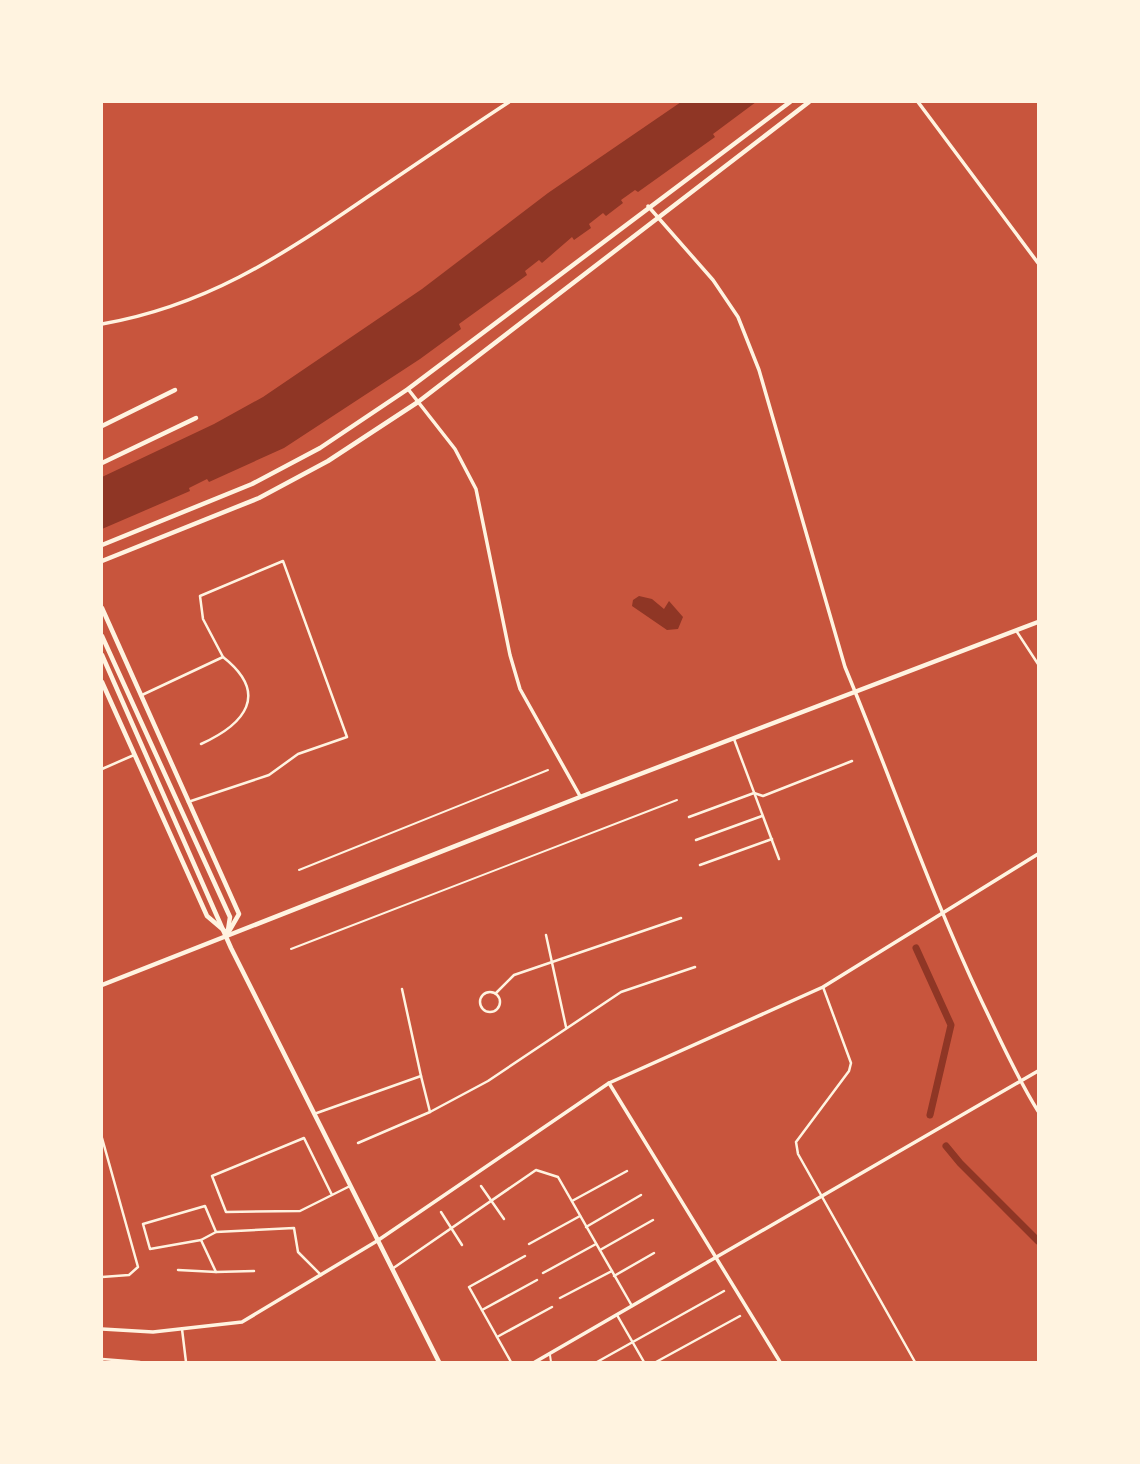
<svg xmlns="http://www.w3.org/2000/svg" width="1140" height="1464" viewBox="0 0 1140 1464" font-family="'IBM Plex Sans',sans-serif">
<rect width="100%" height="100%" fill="#c8553d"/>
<g fill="#8f3625">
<path d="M 681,102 L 756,102 L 713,134 L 715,137 L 638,192 L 635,190 L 621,200 L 623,203 L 606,216 L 603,213 L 589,224 L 591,228 L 574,240 L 572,237 L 542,263 L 539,260 L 525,271 L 527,275 L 459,324 L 461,329 L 420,359 L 284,448 L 209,482 L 207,479 L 189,488 L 190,491 L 102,529 L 102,477 L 214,424 L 263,397 L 422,289 L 548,193 Z"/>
<path d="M 639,596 L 652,599 L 664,609 L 669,601 L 683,617 L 678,629 L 667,630 L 632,606 L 633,600 Z"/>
</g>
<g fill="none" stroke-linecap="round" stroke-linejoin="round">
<g stroke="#8f3625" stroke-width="7">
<path d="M 916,948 L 951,1025 L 930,1115"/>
<path d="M 946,1146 L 960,1163 L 1038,1241"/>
</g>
<path stroke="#fff3e0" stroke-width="2" d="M 550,1355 L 551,1362"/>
<g stroke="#fff3e0" stroke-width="2">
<path d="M 299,870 L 548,770"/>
<path d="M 291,949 L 677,800"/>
</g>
<g stroke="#fff3e0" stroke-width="2.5">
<path d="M 1017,632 L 1038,664"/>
<path d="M 142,695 L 223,657 L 203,619 L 200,596 L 283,561 L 347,737 L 298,754 L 269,775 L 188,802"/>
<path d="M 734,739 L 779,859"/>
<path d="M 201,744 C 245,724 270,694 223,657"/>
<path d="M 102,769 L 134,755"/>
<path d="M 689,817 L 754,793 L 763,796 L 852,761"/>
<path d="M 696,840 L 762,816"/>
<path d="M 700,865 L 772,839"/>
<path d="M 546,935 L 566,1027"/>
<path d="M 823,987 L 851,1063 L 849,1071 L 796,1142 L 798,1154 L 915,1362"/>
<path d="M 402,989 L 421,1076"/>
<circle cx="490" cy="1002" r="10"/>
<path d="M 496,993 L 514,975 L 681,918"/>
<path d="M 430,1112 L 488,1081 L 621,992 L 695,967"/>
<path d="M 314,1114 L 421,1076 L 430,1112 L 358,1143"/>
<path d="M 102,1138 L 138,1267 L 129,1275 L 102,1277"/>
<path d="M 481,1186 L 504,1219"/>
<path d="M 332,1195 L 304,1138 L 212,1176 L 226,1212 L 300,1211 L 350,1186"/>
<path d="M 572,1201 L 627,1171"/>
<path d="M 441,1212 L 462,1245"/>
<path d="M 586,1227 L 641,1195"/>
<path d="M 201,1240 L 216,1232"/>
<path d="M 529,1244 L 580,1216"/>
<path d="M 600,1250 L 653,1220"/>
<path d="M 392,1269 L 536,1170 L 558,1177 L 632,1306"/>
<path d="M 178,1270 L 216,1272"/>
<path d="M 254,1271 L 216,1272 L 201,1240 L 150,1249 L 143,1224 L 205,1206 L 216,1232 L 294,1228 L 298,1252 L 321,1275"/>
<path d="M 543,1273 L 596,1244"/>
<path d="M 614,1276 L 654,1253"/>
<path d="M 560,1298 L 612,1271"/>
<path d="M 482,1310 L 537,1280"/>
<path d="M 617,1315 L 644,1362"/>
<path d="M 182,1329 L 186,1362"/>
<path d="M 497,1337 L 552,1307"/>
<path d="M 102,1362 L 102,1359 L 140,1362"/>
<path d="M 511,1362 L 469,1287 L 525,1256"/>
<path d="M 597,1362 L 724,1291"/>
<path d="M 656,1362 L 740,1316"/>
</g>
<g stroke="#fff3e0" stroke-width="3.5">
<path d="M 918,102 L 1038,263"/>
<path d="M 648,206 L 713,280 L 738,317 L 759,370 L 845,667 C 891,778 930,892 982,1002 C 1000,1039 1016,1076 1038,1111"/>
<path d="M 102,324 C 205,306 278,258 363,200 C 412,167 460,134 509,102"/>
<path d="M 408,389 L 455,449 L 476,489 L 510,655 L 520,689 L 580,796"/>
<path d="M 609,1083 L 780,1362"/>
<path d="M 102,1329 L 153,1332 L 242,1322 L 377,1241 L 609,1083 L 823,987 L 1038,854"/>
<path d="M 535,1362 L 1038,1071"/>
</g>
<g stroke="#fff3e0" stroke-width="4.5">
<path d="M 102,608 L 239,914 L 228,933"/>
<path d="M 102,636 L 230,917 L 228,930"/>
<path d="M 102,655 L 231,948 L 439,1362"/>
<path d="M 102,682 L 207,916 L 227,933"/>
<path d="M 102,985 L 580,797 L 1038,622"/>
</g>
<g stroke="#fff3e0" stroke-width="4.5">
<path d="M 102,545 L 252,484 L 320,448 L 408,389 L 790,102"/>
<path d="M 102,561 L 259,498 L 328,461 L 418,402 L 809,102"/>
</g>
<g stroke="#fff3e0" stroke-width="4.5">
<path d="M 102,426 L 175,390"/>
<path d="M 102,463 L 196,418"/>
</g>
</g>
<rect width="1140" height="1464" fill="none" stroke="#fff3e0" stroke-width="206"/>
</svg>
